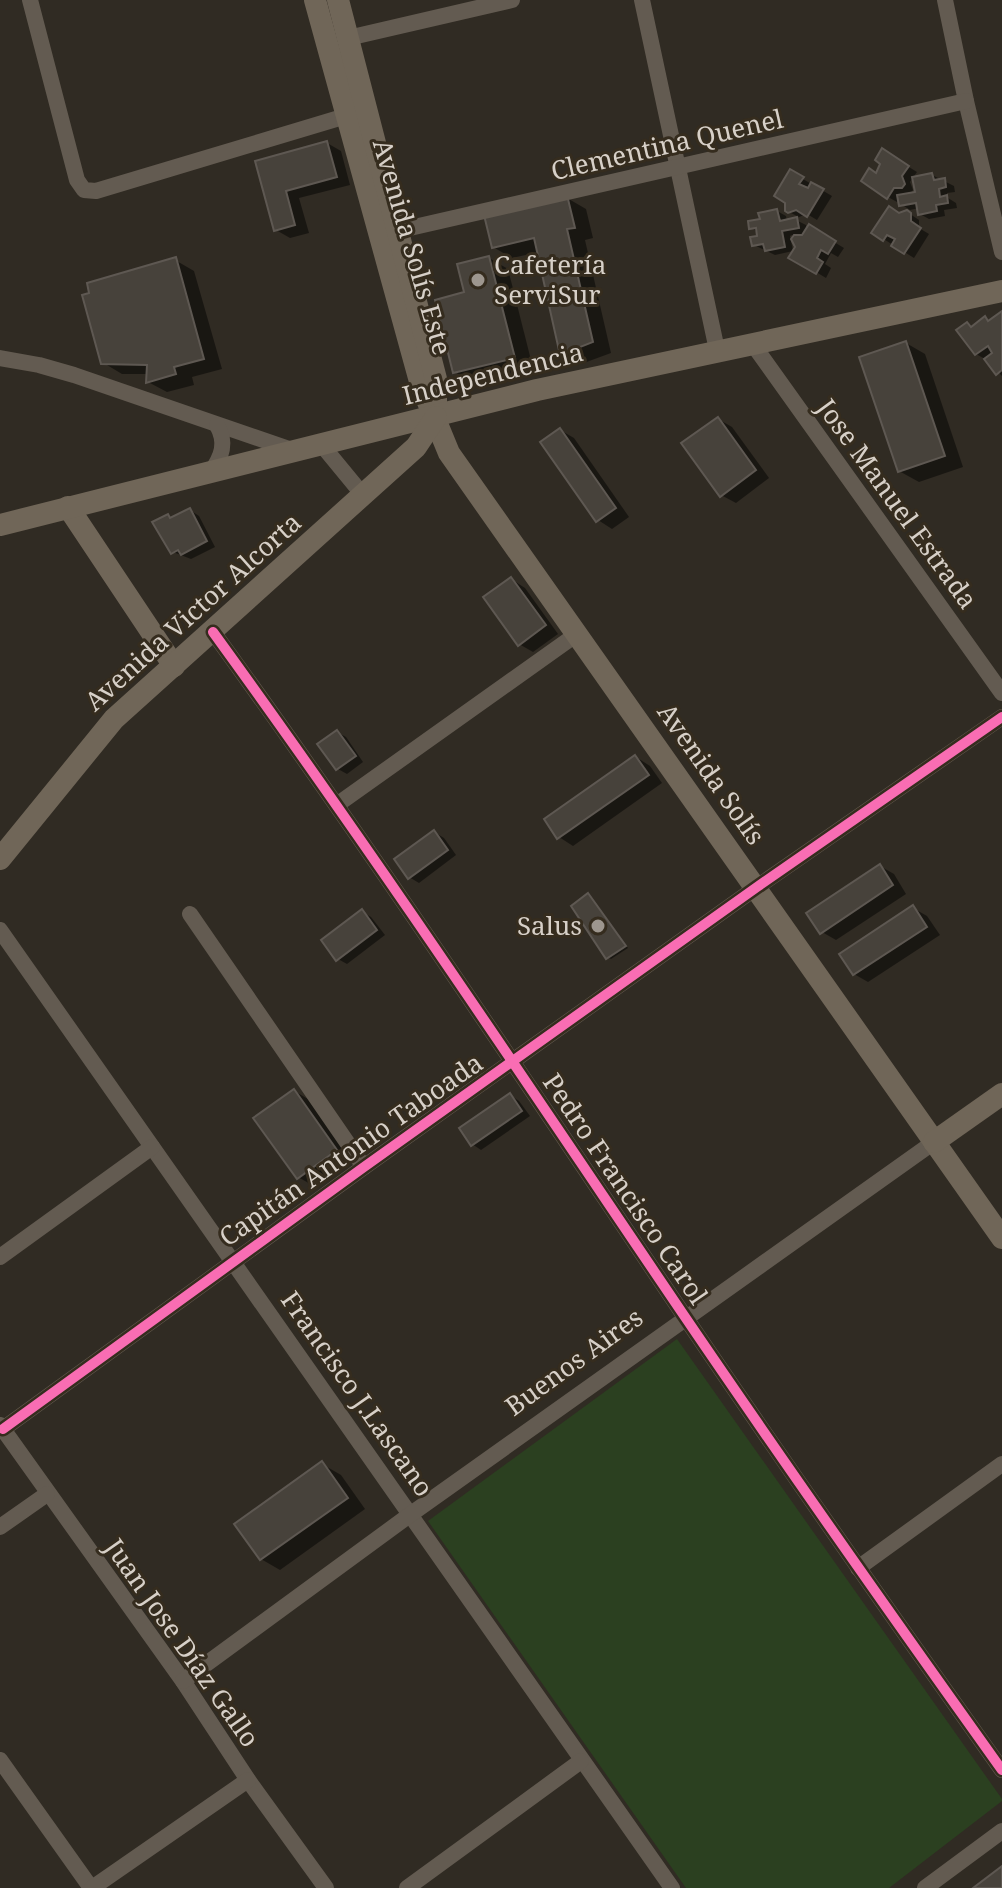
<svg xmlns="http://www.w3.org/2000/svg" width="1002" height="1888" viewBox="0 0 1002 1888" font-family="'Noto Serif',serif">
<rect width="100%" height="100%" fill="#302b23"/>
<path fill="#2b4020" d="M 677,1339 L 1002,1799 L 1002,1801 L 889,1888 L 686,1888 L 428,1521 Z"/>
<g fill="#0007">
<path d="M 327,143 L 341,151 L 350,185 L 299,198 L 309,233 L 290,238 L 276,230 L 257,162 Z"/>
<path d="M 891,156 L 917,172 L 910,182 L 913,190 L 909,195 L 917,194 L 932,175 L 954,186 L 955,192 L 947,193 L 948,198 L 956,203 L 957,208 L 944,210 L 945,216 L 929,219 L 920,214 L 919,208 L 910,210 L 901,204 L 900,198 L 897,202 L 888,197 L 877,175 Z"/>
<path d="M 791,172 L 832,196 L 817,220 L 807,214 L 799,217 L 789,212 Z"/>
<path d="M 567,198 L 586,209 L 593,238 L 585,240 L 611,353 L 581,364 L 562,353 L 539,252 L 512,258 L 493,247 Z"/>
<path d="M 777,211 L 786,216 L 787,222 L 796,220 L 806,225 L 807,231 L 809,227 L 844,248 L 838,257 L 831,253 L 825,264 L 831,268 L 826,278 L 791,257 L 797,247 L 792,235 L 790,236 L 793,251 L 775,255 L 754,245 L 760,237 L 759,232 L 751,228 Z"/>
<path d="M 907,212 L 919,220 L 919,228 L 929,234 L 914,258 L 874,233 Z"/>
<path d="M 489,258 L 508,269 L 533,368 L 474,383 L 455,372 L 466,294 Z"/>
<path d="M 175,260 L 194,271 L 222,369 L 192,377 L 194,385 L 167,392 L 148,382 L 148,374 L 122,374 L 102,362 Z"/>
<path d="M 1002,314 L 1002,376 L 987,360 L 976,354 L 967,324 L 973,328 L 985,319 L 991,322 Z"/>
<path d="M 906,343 L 925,354 L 963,467 L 919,482 L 899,471 Z"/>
<path d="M 718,419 L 732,427 L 769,478 L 736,503 L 721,495 Z"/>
<path d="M 560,430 L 574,438 L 629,517 L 612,529 L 598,520 Z"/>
<path d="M 190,510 L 199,516 L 215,547 L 191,559 L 173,552 L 168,516 L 172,519 Z"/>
<path d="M 511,579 L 525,588 L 558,634 L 533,652 L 519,644 Z"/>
<path d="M 337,732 L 346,737 L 363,762 L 347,774 L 338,769 Z"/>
<path d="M 636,757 L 650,766 L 662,783 L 573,846 L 559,837 Z"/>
<path d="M 434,832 L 444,838 L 456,855 L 419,883 L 409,877 Z"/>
<path d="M 880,866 L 894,874 L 906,894 L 836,940 L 822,932 Z"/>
<path d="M 588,896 L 628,948 L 611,959 L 607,957 Z"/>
<path d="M 913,908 L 927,916 L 940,935 L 868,982 L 854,974 Z"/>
<path d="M 362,912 L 371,917 L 385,935 L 347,964 L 338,959 Z"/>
<path d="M 294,1091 L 308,1099 L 350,1158 L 312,1185 L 298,1177 Z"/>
<path d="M 510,1095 L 519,1101 L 530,1116 L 481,1150 L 472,1144 Z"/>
<path d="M 322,1464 L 341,1475 L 365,1509 L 280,1570 L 261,1559 Z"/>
</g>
<g fill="#47423b" stroke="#5e5852" stroke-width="2">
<path d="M 327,141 L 337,177 L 286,191 L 295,225 L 274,231 L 255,161 Z"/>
<path d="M 882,148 L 909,166 L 902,176 L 905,184 L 902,188 L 894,188 L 887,199 L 861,181 L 869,168 L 876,173 L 880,164 L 875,160 Z"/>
<path d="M 790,169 L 804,177 L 799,184 L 808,188 L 811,182 L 824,189 L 807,217 L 796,210 L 788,213 L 785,211 L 785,203 L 774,196 Z"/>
<path d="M 932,173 L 934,180 L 945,178 L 946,187 L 939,189 L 940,197 L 947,195 L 948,203 L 936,205 L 937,211 L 918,215 L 916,203 L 899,206 L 897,195 L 915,192 L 912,177 Z"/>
<path d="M 567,195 L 575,228 L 567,229 L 593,342 L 560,355 L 534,238 L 492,248 L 484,215 Z"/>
<path d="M 889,206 L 899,213 L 907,210 L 911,213 L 911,221 L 921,228 L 904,254 L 891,246 L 895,239 L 887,235 L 883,241 L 871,233 Z"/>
<path d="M 777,209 L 780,221 L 797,217 L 799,228 L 782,231 L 785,247 L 765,251 L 763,244 L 752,246 L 750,237 L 757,236 L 756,228 L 749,229 L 748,221 L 760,219 L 758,213 Z"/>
<path d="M 809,224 L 836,241 L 828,254 L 821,250 L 817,258 L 823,262 L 816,274 L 788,258 L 795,247 L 791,239 L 794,235 L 802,235 Z"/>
<path d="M 489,256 L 515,358 L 453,373 L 435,300 L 464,292 L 457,264 Z"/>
<path d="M 176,257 L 204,359 L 174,367 L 176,374 L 146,383 L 147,365 L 101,364 L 82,295 L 89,293 L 87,283 Z"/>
<path d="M 1002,311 L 1002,370 L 996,375 L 984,359 L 992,353 L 988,346 L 975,355 L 956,330 L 967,322 L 971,327 L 985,316 L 988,321 Z"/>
<path d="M 906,341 L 945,456 L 898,472 L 859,357 Z"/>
<path d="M 718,417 L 756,470 L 720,497 L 681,443 Z"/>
<path d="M 560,428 L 616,508 L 596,522 L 540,442 Z"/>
<path d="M 190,508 L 207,541 L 181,555 L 178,550 L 171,554 L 152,522 L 168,514 L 170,518 Z"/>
<path d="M 511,577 L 546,625 L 518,646 L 483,597 Z"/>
<path d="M 337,730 L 356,756 L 336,770 L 317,744 Z"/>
<path d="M 635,755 L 649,775 L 557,839 L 544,819 Z"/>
<path d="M 434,830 L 448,850 L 408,879 L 394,859 Z"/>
<path d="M 880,864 L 893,885 L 820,934 L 806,913 Z"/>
<path d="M 588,893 L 626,946 L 606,959 L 571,906 Z"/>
<path d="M 913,905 L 927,927 L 853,975 L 839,954 Z"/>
<path d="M 362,909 L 377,930 L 336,961 L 321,940 Z"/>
<path d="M 294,1089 L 337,1150 L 297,1179 L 253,1118 Z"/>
<path d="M 510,1093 L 522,1111 L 471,1146 L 459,1128 Z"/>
<path d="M 322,1461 L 348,1498 L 260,1560 L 234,1524 Z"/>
<path d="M 1002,1866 L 1002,1888 L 973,1888 Z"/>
</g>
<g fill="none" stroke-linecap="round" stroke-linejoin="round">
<g stroke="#635b51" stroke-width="16">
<path d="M 30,0 L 77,180 L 84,190 L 96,191 L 356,113"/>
<path d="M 642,0 L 717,350"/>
<path d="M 945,0 L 966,101 L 1002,252"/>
<path d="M 348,38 L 512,0"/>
<path d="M 388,233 L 966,101"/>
<path d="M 752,343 L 1002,693"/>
<path d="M 0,358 L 39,365 L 74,375 L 295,451"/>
<path d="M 321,444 L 363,495"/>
<path d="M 211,472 C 222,456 227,443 217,425"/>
<path d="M 213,632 C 375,855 528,1085 683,1314 C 787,1467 894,1619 1002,1770"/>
<path d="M 338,804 L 577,634"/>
<path d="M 190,914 L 364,1167"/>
<path d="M 0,930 L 672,1888"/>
<path d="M 0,1257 L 152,1147"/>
<path d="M 0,1425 L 183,1681 L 248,1780 L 326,1888"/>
<path d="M 3,1429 L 364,1167 L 757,887 L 1002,717"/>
<path d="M 0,1527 L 47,1494"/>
<path d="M 858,1568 L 1002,1464"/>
<path d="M 183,1681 L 411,1514 L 934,1142"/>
<path d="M 0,1760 L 91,1888"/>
<path d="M 92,1888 L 248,1780"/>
<path d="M 407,1888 L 581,1761"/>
<path d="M 925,1888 L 1002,1831"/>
</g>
<g stroke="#706658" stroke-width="22">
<path d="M 315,0 L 421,385 L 449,453 L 1002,1238"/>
<path d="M 338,0 L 436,379 L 436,408"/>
<path d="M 68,507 L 174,666"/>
<path d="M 0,525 L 537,390 L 1002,291"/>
<path d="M 0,859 L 114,719 L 416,447 L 436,417"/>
<path d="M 934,1142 L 1002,1094"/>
</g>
<g stroke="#352c1e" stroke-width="15">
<g id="cycleway">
<path d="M 213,632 C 375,855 528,1085 683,1314 C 787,1467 894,1619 1002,1770"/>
<path d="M 3,1429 L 364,1167 L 757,887 L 1002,717"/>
</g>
</g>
<use href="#cycleway" stroke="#f96db3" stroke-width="10"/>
</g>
<g fill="#9d968e" stroke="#352c1e" stroke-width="3">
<circle cx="478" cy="280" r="8"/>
<circle cx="598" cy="926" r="8"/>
</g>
<g text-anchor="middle" stroke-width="6" stroke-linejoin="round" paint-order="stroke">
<g font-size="26" fill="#d7d0c8" stroke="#352c1e">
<text transform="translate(667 145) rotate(-13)" y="9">Clementina Quenel</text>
<text transform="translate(412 247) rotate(74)" y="9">Avenida Solís Este</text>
<text transform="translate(493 374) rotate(-14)" y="9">Independencia</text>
<text transform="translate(897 504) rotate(54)" y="9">Jose Manuel Estrada</text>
<text transform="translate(193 612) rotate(-42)" y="9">Avenida Victor Alcorta</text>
<text transform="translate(711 774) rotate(55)" y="9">Avenida Solís</text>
<text transform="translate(351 1150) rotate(-35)" y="9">Capitán Antonio Taboada</text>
<text transform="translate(625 1189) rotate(56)" y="9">Pedro Francisco Carol</text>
<text transform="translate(574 1362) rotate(-36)" y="9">Buenos Aires</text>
<text transform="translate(357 1394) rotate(55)" y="9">Francisco J.Lascano</text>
<text transform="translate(182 1643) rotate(55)" y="9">Juan Jose Díaz Gallo</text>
</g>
<g font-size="26" fill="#d7d0c8" stroke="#352c1e" text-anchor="start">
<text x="494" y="274">Cafetería<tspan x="494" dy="30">ServiSur</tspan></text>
<text x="582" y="935" text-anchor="end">Salus</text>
</g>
</g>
</svg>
